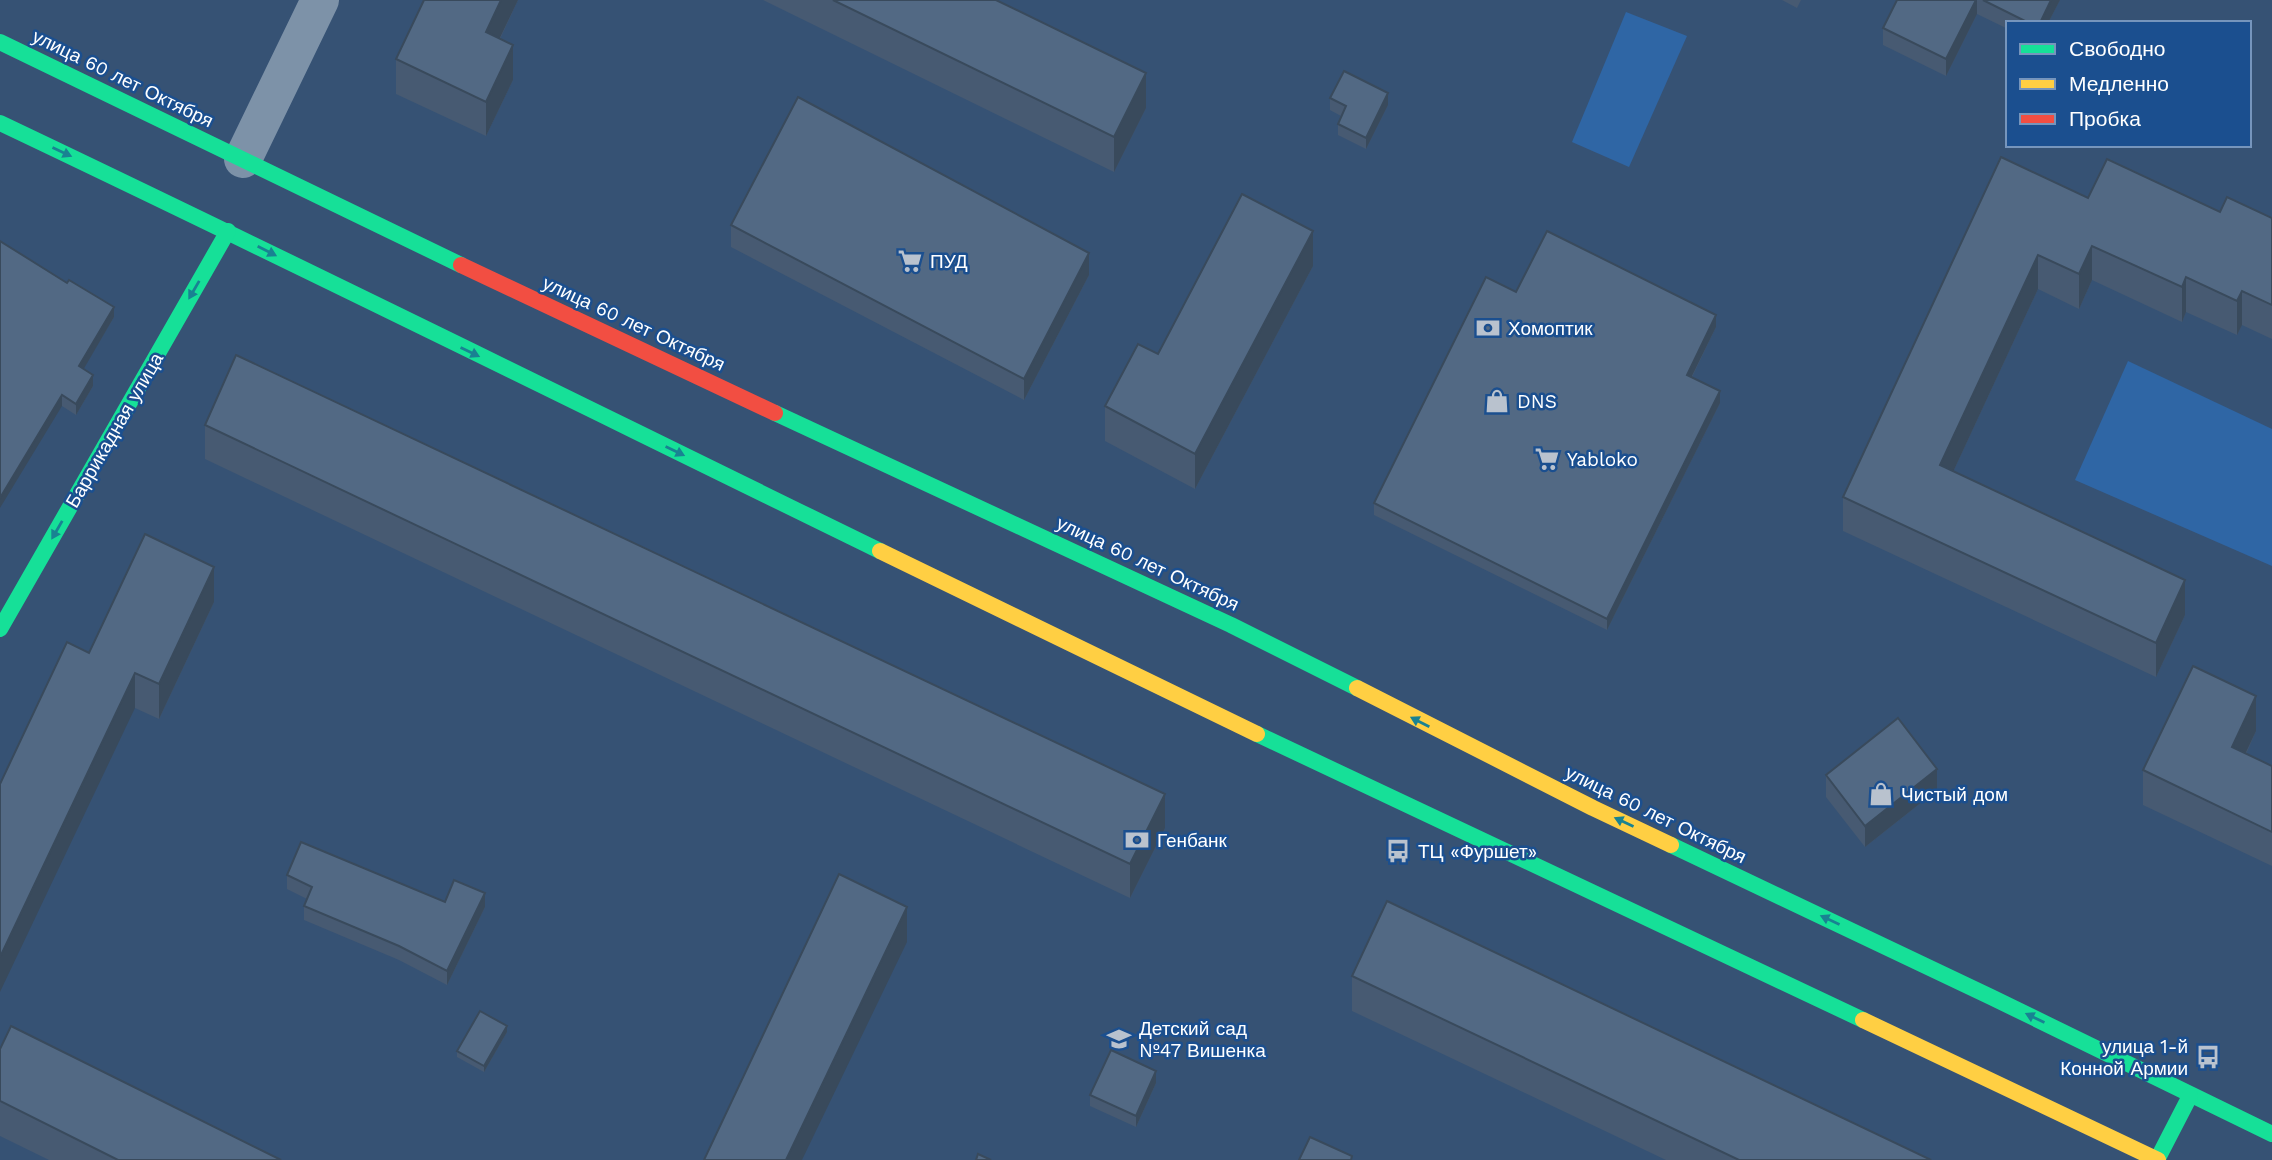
<svg xmlns="http://www.w3.org/2000/svg" width="2272" height="1160" viewBox="0 0 2272 1160" font-family="'Work Sans',sans-serif">
<rect width="100%" height="100%" fill="#365274"/>
<g fill="#2f66a5">
<path d="M 1626,12 L 1687,36 L 1629,167 L 1572,142 Z"/>
<path d="M 2128,361 L 2272,429 L 2272,566 L 2075,480 Z"/>
</g>
<g fill="none" stroke-linecap="round" stroke-linejoin="round">
<path stroke="#7d92a8" stroke-width="38" d="M 243,159 L 320,0"/>
<g stroke="#16e098" stroke-width="16">
<path d="M 0,42 L 461,265"/>
<path d="M 0,123 C 295,263 587,408 880,551"/>
<path d="M 775,413 L 1231,625 L 1357,688"/>
<path d="M 0,629 L 228,231"/>
<path d="M 1257,734 L 1863,1020"/>
<path d="M 1671,845 L 1991,997 L 2272,1134"/>
<path d="M 2157,1160 L 2190,1096"/>
</g>
<g stroke="#ffcf43" stroke-width="16">
<path d="M 880,551 L 1257,734"/>
<path d="M 1357,688 L 1593,808 L 1671,845"/>
<path d="M 1863,1020 L 2158,1160"/>
</g>
<path stroke="#f24e42" stroke-width="16" d="M 461,265 L 775,413"/>
</g>
<g fill="#475a72">
<path d="M 424,0 L 518,0 L 500,39 L 513,80 L 486,136 L 396,94 L 396,59 Z"/>
<path d="M 763,0 L 996,0 L 1146,108 L 1114,172 Z"/>
<path d="M 1782,0 L 1801,0 L 1797,8 Z"/>
<path d="M 1897,0 L 2060,0 L 2048,23 L 2008,23 L 2008,29 L 1977,14 L 1946,76 L 1883,45 L 1883,28 Z"/>
<path d="M 1330,98 L 1388,105 L 1366,149 L 1338,135 L 1338,124 L 1341,116 L 1330,110 Z"/>
<path d="M 2001,157 L 2088,198 L 2272,218 L 2272,339 L 2242,325 L 2237,335 L 2186,312 L 2182,322 L 2092,280 L 2079,309 L 2038,289 L 1953,472 L 2185,615 L 2156,677 L 1843,531 L 1843,497 Z"/>
<path d="M 731,225 L 1089,275 L 1024,400 L 731,247 Z"/>
<path d="M 0,241 L 114,317 L 83,369 L 93,386 L 76,415 L 62,406 Z"/>
<path d="M 1313,266 L 1195,489 L 1105,441 L 1105,406 L 1158,354 Z"/>
<path d="M 1516,292 L 1716,327 L 1692,377 L 1720,403 L 1607,630 L 1374,515 L 1374,503 Z"/>
<path d="M 205,425 L 1165,828 L 1130,898 L 205,459 Z"/>
<path d="M 214,602 L 159,719 L 135,708 L 89,653 Z"/>
<path d="M 2256,731 L 2246,754 L 2272,766 L 2272,866 L 2143,805 L 2143,770 Z"/>
<path d="M 1826,775 L 1937,790 L 1865,847 L 1826,797 Z"/>
<path d="M 287,875 L 445,902 L 485,907 L 447,985 L 399,960 L 304,920 L 304,906 L 307,899 L 287,889 Z"/>
<path d="M 1352,976 L 1931,1160 L 1666,1160 L 1352,1011 Z"/>
<path d="M 507,1032 L 484,1072 L 457,1057 L 457,1051 Z"/>
<path d="M 0,1049 L 281,1160 L 49,1160 L 0,1136 Z"/>
<path d="M 1156,1083 L 1136,1127 L 1090,1106 L 1090,1095 Z"/>
</g>
<g fill="#394a5c">
<path d="M 501,0 L 518,0 L 486,67 L 486,32 Z"/>
<path d="M 1976,0 L 1977,0 L 1977,14 L 1946,76 L 1946,59 Z"/>
<path d="M 2051,0 L 2060,0 L 2048,23 L 2040,23 Z"/>
<path d="M 513,45 L 513,80 L 486,136 L 486,102 Z"/>
<path d="M 1146,73 L 1146,108 L 1114,172 L 1114,137 Z"/>
<path d="M 1388,93 L 1388,105 L 1366,149 L 1366,138 Z"/>
<path d="M 1313,231 L 1313,266 L 1195,489 L 1195,454 Z"/>
<path d="M 2092,246 L 2092,280 L 2079,309 L 2079,274 Z"/>
<path d="M 1089,253 L 1089,275 L 1024,400 L 1024,379 Z"/>
<path d="M 2038,255 L 2038,289 L 1940,500 L 1940,465 Z"/>
<path d="M 2186,277 L 2186,312 L 2182,322 L 2182,287 Z"/>
<path d="M 2242,291 L 2242,325 L 2237,335 L 2237,301 Z"/>
<path d="M 114,307 L 114,317 L 79,377 L 79,366 Z"/>
<path d="M 1716,315 L 1716,327 L 1687,386 L 1687,375 Z"/>
<path d="M 93,375 L 93,386 L 76,415 L 76,404 Z"/>
<path d="M 1720,391 L 1720,403 L 1607,630 L 1607,619 Z"/>
<path d="M 62,395 L 62,406 L 0,508 L 0,498 Z"/>
<path d="M 214,567 L 214,602 L 159,719 L 159,684 Z"/>
<path d="M 2185,580 L 2185,615 L 2156,677 L 2156,643 Z"/>
<path d="M 135,673 L 135,708 L 0,992 L 0,957 Z"/>
<path d="M 2256,696 L 2256,731 L 2232,782 L 2232,747 Z"/>
<path d="M 1937,769 L 1937,790 L 1865,847 L 1865,826 Z"/>
<path d="M 1165,794 L 1165,828 L 1130,898 L 1130,864 Z"/>
<path d="M 485,893 L 485,907 L 447,985 L 447,971 Z"/>
<path d="M 907,907 L 907,942 L 802,1160 L 786,1160 Z"/>
<path d="M 507,1026 L 507,1032 L 484,1072 L 484,1066 Z"/>
<path d="M 1156,1071 L 1156,1083 L 1136,1127 L 1136,1116 Z"/>
</g>
<g fill="#526984" stroke="#394a5c" stroke-width="2">
<path d="M 424,0 L 501,0 L 486,32 L 513,45 L 486,102 L 396,59 Z"/>
<path d="M 833,0 L 996,0 L 1146,73 L 1114,137 Z"/>
<path d="M 1897,0 L 1976,0 L 1946,59 L 1883,28 Z"/>
<path d="M 1983,0 L 2051,0 L 2040,23 L 2029,23 Z"/>
<path d="M 1344,71 L 1388,93 L 1366,138 L 1338,124 L 1346,106 L 1330,98 Z"/>
<path d="M 798,97 L 1089,253 L 1024,379 L 731,225 Z"/>
<path d="M 2001,157 L 2088,198 L 2107,159 L 2220,212 L 2227,197 L 2272,218 L 2272,305 L 2242,291 L 2237,301 L 2186,277 L 2182,287 L 2092,246 L 2079,274 L 2038,255 L 1940,465 L 2185,580 L 2156,643 L 1843,497 Z"/>
<path d="M 1242,194 L 1313,231 L 1195,454 L 1105,406 L 1138,344 L 1158,354 Z"/>
<path d="M 1547,231 L 1716,315 L 1687,375 L 1720,391 L 1607,619 L 1374,503 L 1486,277 L 1516,292 Z"/>
<path d="M 0,241 L 67,283 L 69,280 L 114,307 L 79,366 L 93,375 L 76,404 L 62,395 L 0,498 Z"/>
<path d="M 236,355 L 1165,794 L 1130,864 L 205,425 Z"/>
<path d="M 145,534 L 214,567 L 159,684 L 135,673 L 0,957 L 0,784 L 67,642 L 89,653 Z"/>
<path d="M 2193,666 L 2256,696 L 2232,747 L 2272,766 L 2272,832 L 2143,770 Z"/>
<path d="M 1898,718 L 1937,769 L 1865,826 L 1826,775 Z"/>
<path d="M 301,842 L 445,902 L 454,880 L 485,893 L 447,971 L 399,946 L 304,906 L 312,887 L 287,875 Z"/>
<path d="M 839,874 L 907,907 L 786,1160 L 704,1160 Z"/>
<path d="M 1387,901 L 1931,1160 L 1739,1160 L 1352,976 Z"/>
<path d="M 480,1011 L 507,1026 L 484,1066 L 457,1051 Z"/>
<path d="M 11,1026 L 281,1160 L 118,1160 L 0,1101 L 0,1049 Z"/>
<path d="M 1111,1050 L 1156,1071 L 1136,1116 L 1090,1095 Z"/>
<path d="M 1310,1137 L 1352,1156 L 1351,1160 L 1299,1160 Z"/>
<path d="M 978,1154 L 991,1160 L 976,1160 Z"/>
</g>
<defs><path id="oneway-solid" d="M-6-.8H1V-3.2L6.5 0L1 3.2V.8H-6Z" transform="scale(1.75)"/></defs>
<g fill="#198292">
<use href="#oneway-solid" transform="translate(62 152) rotate(25)"/>
<use href="#oneway-solid" transform="translate(267 251) rotate(27)"/>
<use href="#oneway-solid" transform="translate(194 290) rotate(120)"/>
<use href="#oneway-solid" transform="translate(470 352) rotate(26)"/>
<use href="#oneway-solid" transform="translate(675 451) rotate(26)"/>
<use href="#oneway-solid" transform="translate(57 530) rotate(120)"/>
<use href="#oneway-solid" transform="translate(1420 722) rotate(-153)"/>
<use href="#oneway-solid" transform="translate(1624 822) rotate(-155)"/>
<use href="#oneway-solid" transform="translate(1830 920) rotate(-155)"/>
<use href="#oneway-solid" transform="translate(2035 1018) rotate(-154)"/>
</g>
<defs>
<g id="supermarket-bare" transform="scale(1.89)"><path d="M-6-5.5h2.5l.6 2H6L4.5 2H-2.5L-4.4-4H-6ZM-1.5 3.2a1.3 1.3 0 1 0 .1 0ZM3 3.2a1.3 1.3 0 1 0 .1 0Z" fill="#b9c2ce" stroke="#1b4f8f" stroke-width="2.5" paint-order="stroke"/></g>
<g id="bank-bare" transform="scale(1.89)"><path d="M-6-4H6V4H-6ZM0-2.3a2.3 2.3 0 1 0 0 4.6a2.3 2.3 0 1 0 0-4.6Z" fill="#b9c2ce" stroke="#1b4f8f" stroke-width="2.5" paint-order="stroke"/></g>
<g id="shop-bare" transform="scale(1.89)"><path d="M-5-2.5h2.3a2.7 3.5 0 0 1 5.4 0H5L5.5 6h-11ZM-1.5-2.5h3a1.5 2.3 0 0 0-3 0Z" fill="#b9c2ce" stroke="#1b4f8f" stroke-width="2.5" paint-order="stroke"/></g>
<g id="bus-bare" transform="scale(1.89)"><path d="M-5-6H5V4H4V6H2V4H-2V6H-4V4H-5ZM-3.5-4V0h7V-4ZM-3.5 1.2v1.5H-2V1.2ZM2 1.2v1.5H3.5V1.2Z" fill="#b9c2ce" stroke="#1b4f8f" stroke-width="2.5" paint-order="stroke"/></g>
<g id="school-bare" transform="scale(1.89)"><path d="M0-5L7-2L0 1L-7-2ZM-4 1L0 2.5L4 1V4Q0 6-4 4Z" fill="#b9c2ce" stroke="#1b4f8f" stroke-width="2.5" paint-order="stroke"/></g>
</defs>
<g fill-rule="evenodd">
<use href="#supermarket-bare" x="910" y="261"/>
<use href="#bank-bare" x="1488" y="328"/>
<use href="#shop-bare" x="1497" y="401"/>
<use href="#supermarket-bare" x="1547" y="459"/>
<use href="#shop-bare" x="1881" y="794"/>
<use href="#bank-bare" x="1137" y="840"/>
<use href="#bus-bare" x="1398" y="851"/>
<use href="#school-bare" x="1119" y="1039"/>
<use href="#bus-bare" x="2208" y="1057"/>
</g>
<g text-anchor="middle" stroke-width="5" stroke-linejoin="round" paint-order="stroke">
<g font-size="19" fill="#fff" stroke="#1b4f8f">
<text transform="translate(123 78) rotate(26)" y="7">улица 60 лет Октября</text>
<text transform="translate(634 323) rotate(25)" y="7">улица 60 лет Октября</text>
<text transform="translate(114 430) rotate(-60)" y="7">Баррикадная улица</text>
<text transform="translate(1148 563) rotate(25)" y="7">улица 60 лет Октября</text>
<text transform="translate(1656 814) rotate(26)" y="7">улица 60 лет Октября</text>
</g>
<g font-size="19" fill="#fff" stroke="#1b4f8f" text-anchor="start">
<text x="930" y="268">ПУД</text>
<text x="1508" y="335">Хомоптик</text>
<text x="1517" y="408">DNS</text>
<text x="1567" y="466">Yabloko</text>
<text x="1901" y="801">Чистый дом</text>
<text x="1157" y="847">Генбанк</text>
<text x="1418" y="858">ТЦ «Фуршет»</text>
<text x="1139" y="1035">Детский сад<tspan x="1139" dy="22">№47 Вишенка</tspan></text>
<text x="2188" y="1053" text-anchor="end">улица 1-й<tspan x="2188" dy="22">Конной Армии</tspan></text>
</g>
</g>
<rect x="2006" y="21" width="245" height="126" fill="#1b4f8f" stroke="#7695bc" stroke-width="2"/>
<rect x="2020" y="44" width="35" height="10" fill="#16e098" stroke="#7695bc" stroke-width="2"/>
<text x="2069" y="56" font-size="21" fill="#ffffff">Свободно</text>
<rect x="2020" y="79" width="35" height="10" fill="#ffcf43" stroke="#7695bc" stroke-width="2"/>
<text x="2069" y="91" font-size="21" fill="#ffffff">Медленно</text>
<rect x="2020" y="114" width="35" height="10" fill="#f24e42" stroke="#7695bc" stroke-width="2"/>
<text x="2069" y="126" font-size="21" fill="#ffffff">Пробка</text>
</svg>
